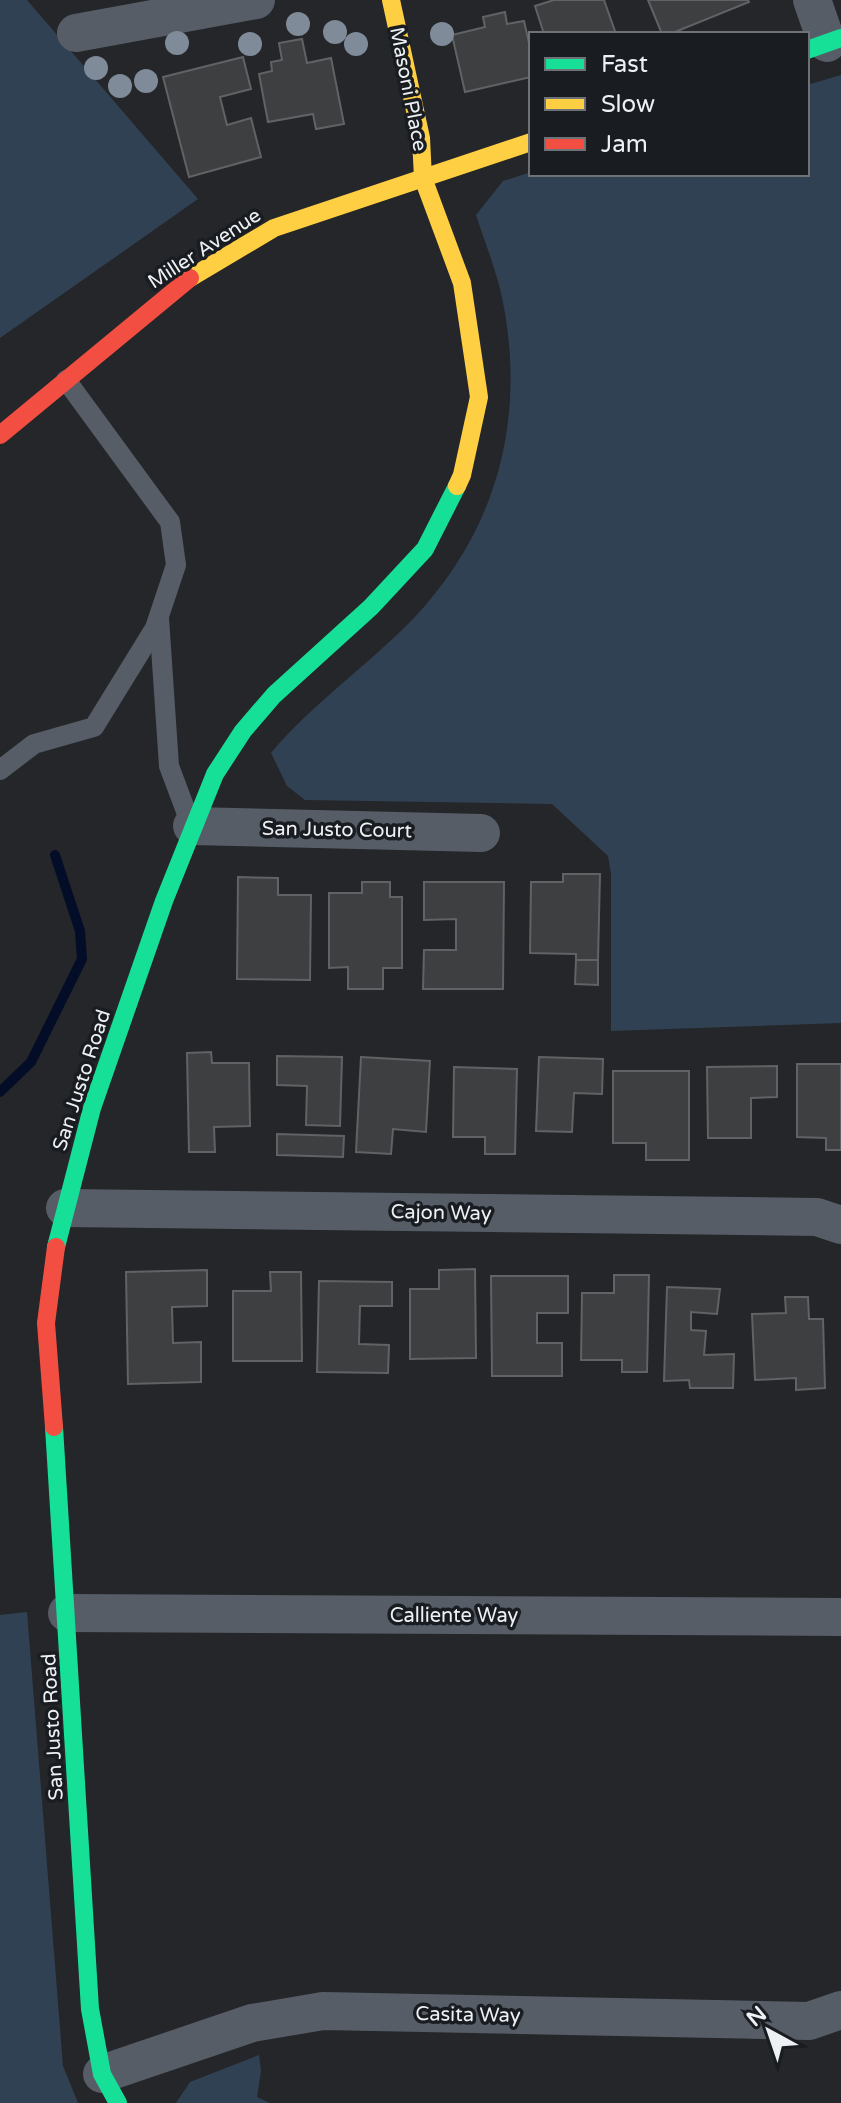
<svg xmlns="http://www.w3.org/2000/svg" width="841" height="2103" viewBox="0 0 841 2103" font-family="'Varela Round',sans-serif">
<rect width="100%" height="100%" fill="#242629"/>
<g fill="#314154">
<path d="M 0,0 L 27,0 L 198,199 L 0,338 Z"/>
<path d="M 841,75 L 841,1023 L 611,1031 L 611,874 L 608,856 L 552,804 L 305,800 L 287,786 L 271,753 C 314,702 366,667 412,620 C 497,531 526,421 503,302 C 497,272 485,243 476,215 L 503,181 L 531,172 L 807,174 L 807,85 Z"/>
<path d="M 27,1612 L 63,2066 L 78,2103 L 0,2103 L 0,1615 Z"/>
<path d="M 259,2055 L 261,2071 L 257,2097 L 270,2103 L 176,2103 L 190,2082 Z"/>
</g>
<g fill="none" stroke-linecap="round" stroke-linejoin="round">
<path stroke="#030d27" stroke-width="10" d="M 0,1092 L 31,1062 L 82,959 L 80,931 L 55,855"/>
</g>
<g fill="#3d3f41" stroke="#606265" stroke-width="2">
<path d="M 554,0 L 604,0 L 616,34 L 544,34 L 535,6 Z"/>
<path d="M 648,0 L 748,0 L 749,2 L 670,34 L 662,34 Z"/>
<path d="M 505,12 L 507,24 L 524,21 L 531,52 L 531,77 L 465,92 L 452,35 L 485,27 L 483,17 Z"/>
<path d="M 302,39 L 307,63 L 331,58 L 344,124 L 316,129 L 313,114 L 268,122 L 259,74 L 272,71 L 271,62 L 282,60 L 279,43 Z"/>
<path d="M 243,57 L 251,89 L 220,97 L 227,125 L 251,118 L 261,157 L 189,177 L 163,77 Z"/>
<path d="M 563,874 L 600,874 L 598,960 L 576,960 L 576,954 L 530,953 L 531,882 L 563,882 Z"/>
<path d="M 238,877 L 278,878 L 278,895 L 311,895 L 310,980 L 237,979 Z"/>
<path d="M 362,882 L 390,882 L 390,897 L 402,897 L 402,968 L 383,968 L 383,989 L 348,989 L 348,967 L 329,968 L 329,893 L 362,893 Z"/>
<path d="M 424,882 L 504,882 L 503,989 L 423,989 L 424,950 L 456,950 L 456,919 L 424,920 Z"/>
<path d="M 576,960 L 598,960 L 598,985 L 575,984 Z"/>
<path d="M 211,1052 L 212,1063 L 249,1063 L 250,1126 L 214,1127 L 215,1152 L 189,1152 L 187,1053 Z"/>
<path d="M 277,1056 L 342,1057 L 340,1126 L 306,1125 L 307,1086 L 277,1085 Z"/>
<path d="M 361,1057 L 430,1061 L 426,1132 L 393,1129 L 391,1154 L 356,1152 Z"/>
<path d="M 539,1057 L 603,1059 L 602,1094 L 574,1093 L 572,1132 L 536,1131 Z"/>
<path d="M 797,1064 L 841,1064 L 841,1150 L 826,1150 L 826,1138 L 797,1137 Z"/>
<path d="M 777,1066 L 777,1097 L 751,1098 L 751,1138 L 708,1138 L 707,1067 Z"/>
<path d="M 454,1067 L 517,1069 L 515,1154 L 485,1154 L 485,1137 L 453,1137 Z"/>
<path d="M 613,1071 L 689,1071 L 689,1160 L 646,1160 L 646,1143 L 613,1143 Z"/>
<path d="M 277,1134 L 344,1136 L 343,1157 L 277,1155 Z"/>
<path d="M 475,1269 L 476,1358 L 410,1359 L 410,1289 L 439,1289 L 439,1270 Z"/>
<path d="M 207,1270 L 207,1306 L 172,1307 L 173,1343 L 201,1342 L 201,1382 L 128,1384 L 126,1272 Z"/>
<path d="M 270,1272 L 301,1272 L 302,1361 L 233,1361 L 233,1291 L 271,1291 Z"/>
<path d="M 614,1275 L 649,1275 L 647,1372 L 622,1372 L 622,1360 L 581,1360 L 582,1293 L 614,1293 Z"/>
<path d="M 491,1276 L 568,1276 L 568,1313 L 537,1313 L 537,1343 L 562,1343 L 562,1376 L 492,1376 Z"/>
<path d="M 319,1281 L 392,1282 L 392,1306 L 360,1306 L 359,1344 L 389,1345 L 388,1373 L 317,1372 Z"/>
<path d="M 667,1287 L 720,1289 L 717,1314 L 691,1312 L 691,1330 L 706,1331 L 704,1355 L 734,1354 L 733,1388 L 690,1388 L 689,1380 L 664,1381 Z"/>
<path d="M 785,1297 L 808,1297 L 809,1319 L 823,1319 L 825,1388 L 796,1390 L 796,1378 L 755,1380 L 752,1314 L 786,1313 Z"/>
</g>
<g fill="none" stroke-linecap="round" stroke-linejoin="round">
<g stroke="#565d67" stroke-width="20">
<path d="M 159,618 L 169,766 L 190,822"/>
<path d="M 0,770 L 34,744 L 94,727 L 155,628 L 176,565 L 170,522 L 66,380"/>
</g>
<g stroke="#565d67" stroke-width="38">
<path d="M 812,0 L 827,43"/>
<path d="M 76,33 L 256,0"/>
<path d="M 192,826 L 481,833"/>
<path d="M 65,1208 L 817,1217 L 841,1225"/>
<path d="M 67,1613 L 841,1617"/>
<path d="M 102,2074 L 252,2023 L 323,2011 L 809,2021 L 841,2010"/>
</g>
<g stroke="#16e098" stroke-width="18">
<path d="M 807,50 L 841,38"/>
<path d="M 56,1247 L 92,1108 L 164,901 L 215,774 L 243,731 L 274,695 L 371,607 L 425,549 L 457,486"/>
<path d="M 54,1427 L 90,2009 L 102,2074 L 118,2103"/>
</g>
<g stroke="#ffcf43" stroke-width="18">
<path d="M 391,0 L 421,138 L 423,178 L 462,283 L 479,397 L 462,475 L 457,486"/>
<path d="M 190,278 L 274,228 L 531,142"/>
</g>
<g stroke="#f24e42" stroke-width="18">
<path d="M 0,435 L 190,278"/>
<path d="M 54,1427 L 46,1323 L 56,1247"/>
</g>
</g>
<g fill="#7f8b99">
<circle cx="298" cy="24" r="12"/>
<circle cx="335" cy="32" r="12"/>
<circle cx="442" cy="34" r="12"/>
<circle cx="177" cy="43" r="12"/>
<circle cx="250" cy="44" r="12"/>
<circle cx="356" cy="44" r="12"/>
<circle cx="96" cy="68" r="12"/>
<circle cx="146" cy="81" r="12"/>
<circle cx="120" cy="86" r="12"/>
</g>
<g text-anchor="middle" stroke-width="7" stroke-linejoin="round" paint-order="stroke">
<g font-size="20" fill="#eef1f4" stroke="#191d22">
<text transform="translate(409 89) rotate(79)" y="7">Masoni Place</text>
<text transform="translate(204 248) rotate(-33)" y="7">Miller Avenue</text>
<text transform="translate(337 829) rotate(1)" y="7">San Justo Court</text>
<text transform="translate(81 1080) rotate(-72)" y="7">San Justo Road</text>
<text transform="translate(441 1212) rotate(1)" y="7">Cajon Way</text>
<text x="454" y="1622">Calliente Way</text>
<text transform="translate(52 1727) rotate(-93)" y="7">San Justo Road</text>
<text transform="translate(468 2014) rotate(1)" y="7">Casita Way</text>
</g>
</g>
<rect x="529" y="32" width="280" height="144" fill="#191d22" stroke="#6e7276" stroke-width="2"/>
<rect x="545" y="58" width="40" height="12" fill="#16e098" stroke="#6e7276" stroke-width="2"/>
<text x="601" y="72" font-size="24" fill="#eef1f4">Fast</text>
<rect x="545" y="98" width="40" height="12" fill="#ffcf43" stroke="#6e7276" stroke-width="2"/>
<text x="601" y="112" font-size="24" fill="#eef1f4">Slow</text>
<rect x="545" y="138" width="40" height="12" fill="#f24e42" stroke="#6e7276" stroke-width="2"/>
<text x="601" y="152" font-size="24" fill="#eef1f4">Jam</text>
<g transform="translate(769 2031) rotate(320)" stroke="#191d22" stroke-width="6" paint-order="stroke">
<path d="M0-6L14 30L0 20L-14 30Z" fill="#eef1f4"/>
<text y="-12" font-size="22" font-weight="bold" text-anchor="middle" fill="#eef1f4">N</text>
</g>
</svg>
